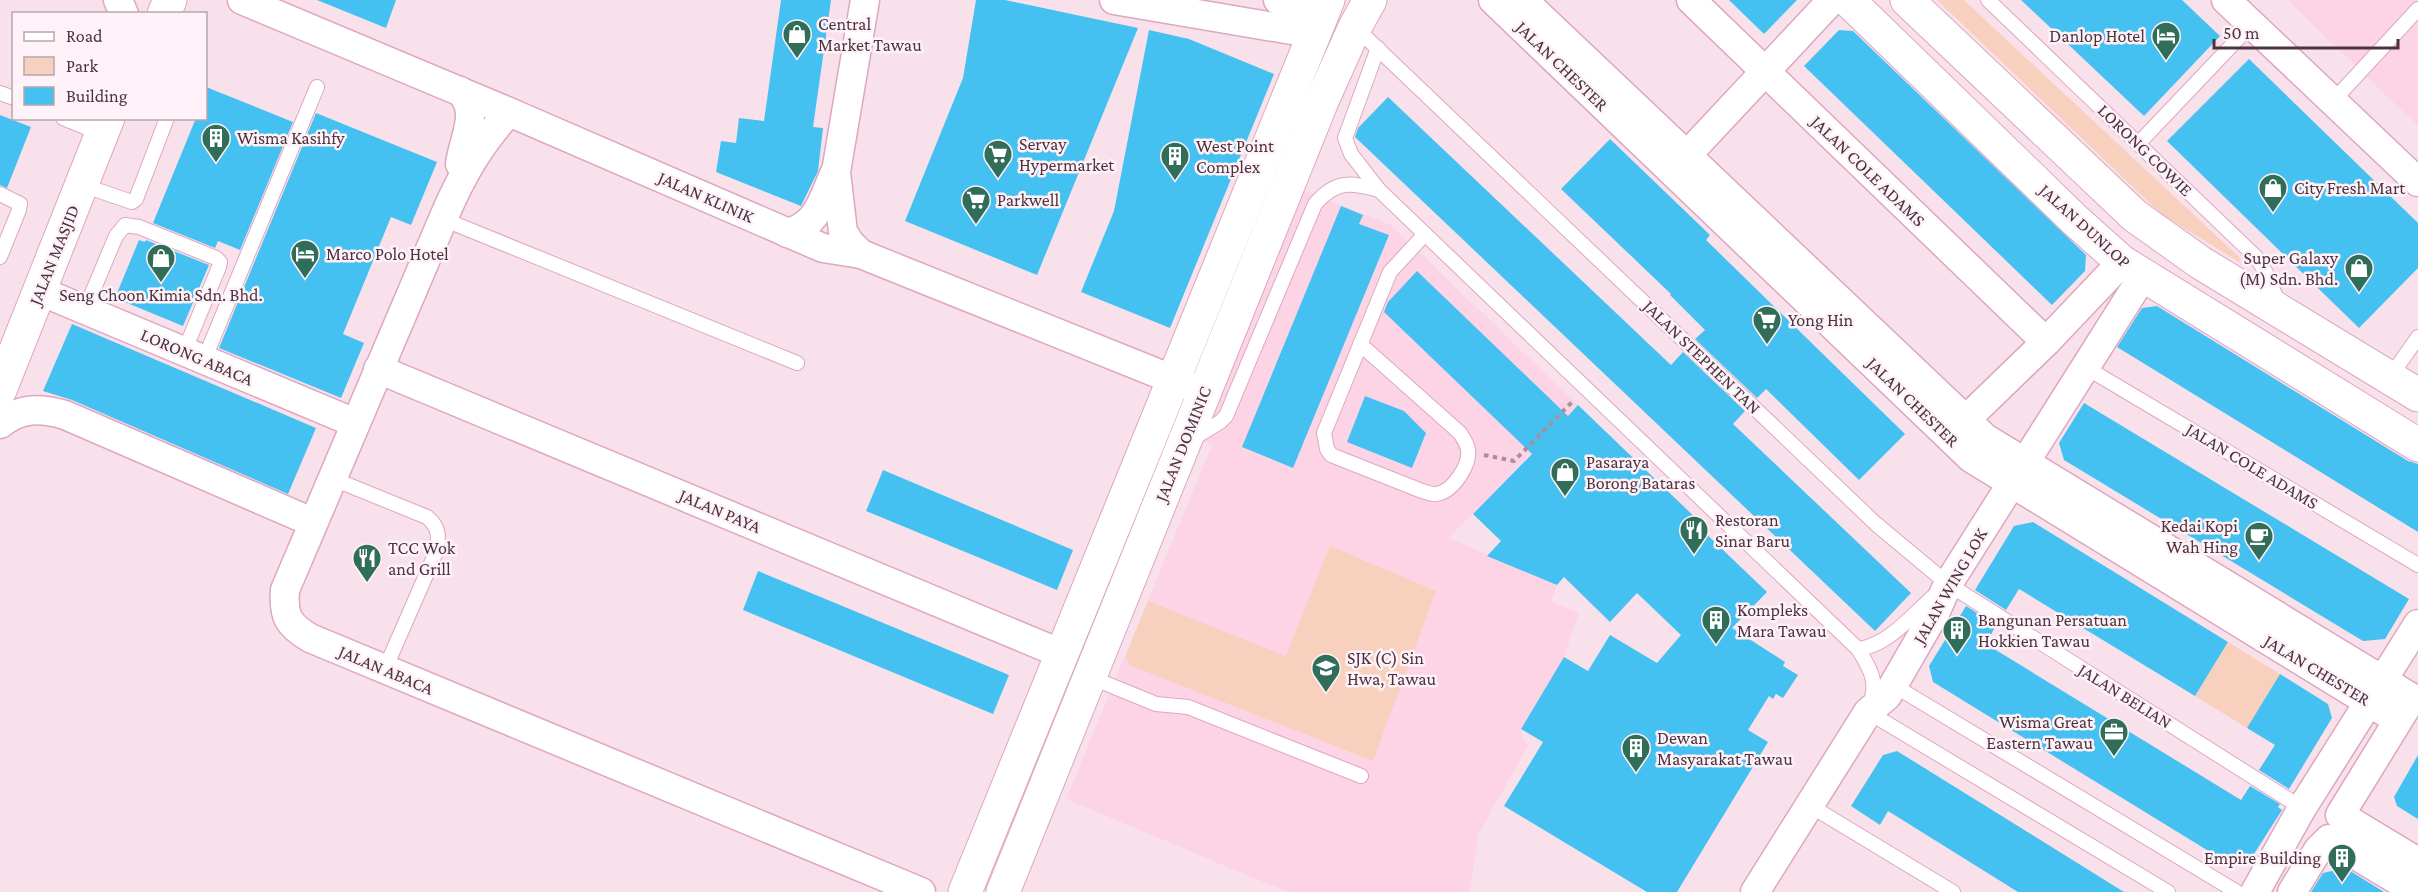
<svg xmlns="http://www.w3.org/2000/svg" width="2418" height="892" viewBox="0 0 2418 892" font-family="'Crimson Pro',serif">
<rect width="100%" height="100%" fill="#f9e1ec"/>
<g fill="#fcd4e6">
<path d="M 2287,0 L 2418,0 L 2418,126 Z"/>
<path d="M 1303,190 L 1391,225 L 1578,405 L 1449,538 L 1557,585 L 1551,602 L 1579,613 L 1564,657 L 1521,729 L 1522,739 L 1529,744 L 1478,835 L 1470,892 L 1287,892 L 1066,799 L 1212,445 L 1204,441 Z"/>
</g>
<g fill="#f8d1be">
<path d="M 1937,0 L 1964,0 L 2239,257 L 2241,263 L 2161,214 Z"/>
<path d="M 1330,546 L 1436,591 L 1373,761 L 1129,665 L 1126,655 L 1148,601 L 1286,656 Z"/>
<path d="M 2228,642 L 2280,674 L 2247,728 L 2195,696 Z"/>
</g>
<g fill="#45c1f1">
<path d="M 317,0 L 396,0 L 386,28 Z"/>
<path d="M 781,0 L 831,0 L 813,127 L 823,128 L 818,171 L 801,206 L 716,172 L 721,141 L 736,143 L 739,118 L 764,121 Z"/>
<path d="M 976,0 L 1005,0 L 1138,28 L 1037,275 L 905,221 L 963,78 Z"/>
<path d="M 1729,0 L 1797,0 L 1764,34 Z"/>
<path d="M 2021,0 L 2182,0 L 2220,36 L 2144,116 Z"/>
<path d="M 1149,30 L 1189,39 L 1274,74 L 1170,328 L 1081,292 L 1114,211 Z"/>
<path d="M 1839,30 L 1853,31 L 2086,255 L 2085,271 L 2052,305 L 1804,66 Z"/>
<path d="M 2249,59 L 2418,223 L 2418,268 L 2359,328 L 2167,141 Z"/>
<path d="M 206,87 L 293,122 L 240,250 L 218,241 L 215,248 L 153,223 L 196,118 L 206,118 Z"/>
<path d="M 1388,97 L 1671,365 L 1683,352 L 1745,411 L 1733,424 L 1911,593 L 1875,631 L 1355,137 L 1358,128 Z"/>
<path d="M 316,113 L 437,162 L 411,225 L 391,217 L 343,334 L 364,343 L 341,398 L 219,348 Z"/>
<path d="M 0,115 L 31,127 L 7,188 L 0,185 Z"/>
<path d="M 1610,139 L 1710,235 L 1706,240 L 1905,434 L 1859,480 L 1766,389 L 1757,398 L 1695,339 L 1705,330 L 1670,295 L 1671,294 L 1561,189 Z"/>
<path d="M 1341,206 L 1363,215 L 1359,224 L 1389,235 L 1293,468 L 1242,447 Z"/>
<path d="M 139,240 L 145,242 L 146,240 L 209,265 L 183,326 L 115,298 Z"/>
<path d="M 1417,271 L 1568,416 L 1578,405 L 1703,525 L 1700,528 L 1767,592 L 1732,628 L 1785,662 L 1783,666 L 1798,675 L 1783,698 L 1776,694 L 1773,699 L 1769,696 L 1748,730 L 1768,742 L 1677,892 L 1647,892 L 1504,806 L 1543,742 L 1521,729 L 1564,657 L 1588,671 L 1610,635 L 1657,663 L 1681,635 L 1637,593 L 1610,622 L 1564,577 L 1557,585 L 1487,556 L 1501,541 L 1473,514 L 1532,454 L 1384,312 L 1388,302 Z"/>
<path d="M 2157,306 L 2408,461 L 2418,464 L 2418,532 L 2117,347 L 2142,308 Z"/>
<path d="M 72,324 L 316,428 L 288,494 L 72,400 L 43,391 Z"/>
<path d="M 1365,396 L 1404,411 L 1426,433 L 1412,468 L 1347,442 Z"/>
<path d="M 2084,403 L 2409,599 L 2385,639 L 2363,641 L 2064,460 L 2059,443 Z"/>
<path d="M 883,470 L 1073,550 L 1057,590 L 866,511 Z"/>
<path d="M 2033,522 L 2228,642 L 2195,696 L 2019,589 L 2006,610 L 1975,590 L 2014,526 Z"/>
<path d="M 758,571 L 1009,675 L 993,714 L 743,610 Z"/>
<path d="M 1966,606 L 1996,625 L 1986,644 L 2241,800 L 2250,786 L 2280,804 L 2278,807 L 2282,810 L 2249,862 L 2233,866 L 1933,682 L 1929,666 Z"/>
<path d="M 2280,674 L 2328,704 L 2332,718 L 2289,789 L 2259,770 L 2275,745 L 2247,728 Z"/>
<path d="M 1897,751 L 1918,764 L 2124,892 L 2018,892 L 1888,811 L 1880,825 L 1851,806 L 1883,755 Z"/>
<path d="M 2418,755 L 2418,819 L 2397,806 L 2394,797 Z"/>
<path d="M 2345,868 L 2347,869 L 2384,892 L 2311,892 L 2323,873 Z"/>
</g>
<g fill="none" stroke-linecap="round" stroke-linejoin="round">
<g stroke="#dea6c1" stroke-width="16">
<g id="lane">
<path d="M 1988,0 L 2256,257 L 2265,271 L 2279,304"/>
<path d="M 1355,27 L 1876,524 L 1948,584 L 2302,808"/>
<path d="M 1378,48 L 1345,138 L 1351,154 L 1379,190 L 1858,649 C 1874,674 1878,684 1868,712 L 2168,892"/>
<path d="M 0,93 L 14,98"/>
<path d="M 2333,101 L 2418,9"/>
<path d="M 63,118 L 102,134"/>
<path d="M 2138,144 L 2252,24"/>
<path d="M 82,185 L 132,202 L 136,199 L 167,118"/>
<path d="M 0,194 L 20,204 L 19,210 L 0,257"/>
<path d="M 443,219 L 797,363"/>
<path d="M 85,310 L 116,236 L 125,225 L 139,227 L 216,258 L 220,262 L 219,267 L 184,352"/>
<path d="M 1360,344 L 1460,433 C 1463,438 1467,443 1468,450 C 1470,465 1453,492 1436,494 C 1432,495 1426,492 1422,491 L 1331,455 L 1327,449 L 1324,433 L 1390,272 L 1425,234"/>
<path d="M 204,360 L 317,87"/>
<path d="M 2085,367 L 2418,565"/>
<path d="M 2390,377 L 2418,337"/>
<path d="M 1192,439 L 1220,422 L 1226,416 L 1315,204 C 1336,180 1350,182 1379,190"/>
<path d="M 331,478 L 427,517 C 439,527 439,535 437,550 L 385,669"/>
<path d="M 1858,649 C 1888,646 1913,614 1935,595"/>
<path d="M 1090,677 L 1156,704 L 1188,707 L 1361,776"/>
<path d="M 1893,685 L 2237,892"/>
<path d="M 1809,805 L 1953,892"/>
</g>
</g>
<g stroke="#dea6c1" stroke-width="31">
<g id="street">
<path d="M 118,0 L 124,14"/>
<path d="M 242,0 L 509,112 L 823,248 L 861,254 L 1194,388"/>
<path d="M 1114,0 L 1315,34"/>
<path d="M 1278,0 L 1325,8"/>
<path d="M 1493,0 L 1971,458 L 2398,720"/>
<path d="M 1523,0 L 1985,438 L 2412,698"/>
<path d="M 1691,0 L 2046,342"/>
<path d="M 2226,0 L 2418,182"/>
<path d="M 509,112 C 478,146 461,177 443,219 L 285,590 C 283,616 288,625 310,638 L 921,892"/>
<path d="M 1687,155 L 1832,0"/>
<path d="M 460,164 C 463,139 481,112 460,91"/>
<path d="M 787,233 C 818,226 823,198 835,172"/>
<path d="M 861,254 L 850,243 L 843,232 L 836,172 L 865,0"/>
<path d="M 40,291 L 355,423"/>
<path d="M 378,369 L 1062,654"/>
<path d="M 0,424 C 21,407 41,408 65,415 L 312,522"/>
<path d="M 1952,433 L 2046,342 L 2122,262"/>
<path d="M 2409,703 L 2340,815 L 2418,862"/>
<path d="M 1755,892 L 1868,712 L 1887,696 L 1936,611 L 1948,584 L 2143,276"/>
<path d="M 2255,892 L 2302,808 L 2418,624"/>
<path d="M 2292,892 L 2318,850 L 2329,839 L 2417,892"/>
</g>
</g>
<g stroke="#dea6c1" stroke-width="35">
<g id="secondary">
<path d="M 1848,0 L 2076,221 L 2122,262 L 2418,445"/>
<path d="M 1907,0 L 2135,216 L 2201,263 L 2418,395"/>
<path d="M 164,14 L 170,0"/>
<path d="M 0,390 L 108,118"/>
<path d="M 965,892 L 1328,0"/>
<path d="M 1003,892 L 1322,101 L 1355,27 L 1370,0"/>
</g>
</g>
<path stroke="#a7909b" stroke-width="4" stroke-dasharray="4.5 4.5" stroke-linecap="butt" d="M 1484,455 L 1514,461 L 1574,400"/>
<use href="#lane" stroke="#fff" stroke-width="14"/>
<use href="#street" stroke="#fff" stroke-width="28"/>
<use href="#secondary" stroke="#fff" stroke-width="33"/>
</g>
<defs>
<g id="shop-pin" transform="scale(1.5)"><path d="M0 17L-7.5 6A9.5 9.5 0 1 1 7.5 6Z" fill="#316e59" stroke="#fef2f8"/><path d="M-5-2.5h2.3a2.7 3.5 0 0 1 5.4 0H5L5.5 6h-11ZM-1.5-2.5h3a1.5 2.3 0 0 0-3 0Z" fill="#fff"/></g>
<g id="hotel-pin" transform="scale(1.5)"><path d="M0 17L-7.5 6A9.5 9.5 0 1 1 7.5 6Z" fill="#316e59" stroke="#fef2f8"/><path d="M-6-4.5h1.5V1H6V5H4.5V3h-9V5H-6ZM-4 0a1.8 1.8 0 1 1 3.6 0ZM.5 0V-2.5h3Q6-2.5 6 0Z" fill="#fff"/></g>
<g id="building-pin" transform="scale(1.5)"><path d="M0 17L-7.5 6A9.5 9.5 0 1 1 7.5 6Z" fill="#316e59" stroke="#fef2f8"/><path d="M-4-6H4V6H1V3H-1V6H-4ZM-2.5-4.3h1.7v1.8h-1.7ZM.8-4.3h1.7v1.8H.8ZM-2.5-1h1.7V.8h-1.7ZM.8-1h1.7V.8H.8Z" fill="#fff"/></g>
<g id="supermarket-pin" transform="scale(1.5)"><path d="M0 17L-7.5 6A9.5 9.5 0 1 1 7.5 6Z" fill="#316e59" stroke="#fef2f8"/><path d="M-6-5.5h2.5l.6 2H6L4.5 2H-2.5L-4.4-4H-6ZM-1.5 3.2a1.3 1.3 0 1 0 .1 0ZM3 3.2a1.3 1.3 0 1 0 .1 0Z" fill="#fff"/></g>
<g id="restaurant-pin" transform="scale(1.5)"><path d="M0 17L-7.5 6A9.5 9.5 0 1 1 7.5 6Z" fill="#316e59" stroke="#fef2f8"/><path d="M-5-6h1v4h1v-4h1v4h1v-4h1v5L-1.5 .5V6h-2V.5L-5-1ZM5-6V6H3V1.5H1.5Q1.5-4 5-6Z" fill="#fff"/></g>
<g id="cafe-pin" transform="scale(1.5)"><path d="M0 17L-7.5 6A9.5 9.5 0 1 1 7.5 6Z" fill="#316e59" stroke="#fef2f8"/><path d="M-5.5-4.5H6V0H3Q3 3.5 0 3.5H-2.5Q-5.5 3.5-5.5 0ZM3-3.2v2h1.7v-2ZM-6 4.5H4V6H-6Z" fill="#fff"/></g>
<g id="school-pin" transform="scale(1.5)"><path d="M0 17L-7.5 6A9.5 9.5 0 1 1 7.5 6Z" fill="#316e59" stroke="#fef2f8"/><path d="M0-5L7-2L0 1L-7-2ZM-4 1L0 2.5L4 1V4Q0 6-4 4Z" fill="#fff"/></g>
<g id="office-pin" transform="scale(1.5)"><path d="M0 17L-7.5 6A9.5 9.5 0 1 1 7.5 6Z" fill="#316e59" stroke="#fef2f8"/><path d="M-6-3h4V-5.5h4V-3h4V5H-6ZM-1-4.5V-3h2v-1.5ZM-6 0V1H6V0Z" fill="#fff"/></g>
</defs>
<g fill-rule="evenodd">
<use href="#shop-pin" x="797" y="34"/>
<use href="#hotel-pin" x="2166" y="36"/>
<use href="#building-pin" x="216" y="138"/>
<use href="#supermarket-pin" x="998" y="154"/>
<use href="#building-pin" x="1175" y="156"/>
<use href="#shop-pin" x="2273" y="188"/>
<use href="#supermarket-pin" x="976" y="200"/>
<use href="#hotel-pin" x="305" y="254"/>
<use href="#shop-pin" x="161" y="258"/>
<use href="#shop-pin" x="2359" y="268"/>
<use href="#supermarket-pin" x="1767" y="320"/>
<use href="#shop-pin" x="1565" y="472"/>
<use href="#restaurant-pin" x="1694" y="530"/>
<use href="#cafe-pin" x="2259" y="536"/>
<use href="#restaurant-pin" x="367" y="558"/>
<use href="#building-pin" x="1716" y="620"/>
<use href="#building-pin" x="1957" y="630"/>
<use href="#school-pin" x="1326" y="668"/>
<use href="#office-pin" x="2114" y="732"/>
<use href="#building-pin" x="1636" y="748"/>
<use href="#building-pin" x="2342" y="858"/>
</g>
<g text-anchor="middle" stroke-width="5" stroke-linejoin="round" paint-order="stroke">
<g font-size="18" fill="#4b343f" stroke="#fef2f8" text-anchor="start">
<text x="818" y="30">Central<tspan x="818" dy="21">Market Tawau</tspan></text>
<text x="2145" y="42" text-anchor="end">Danlop Hotel</text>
<text x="237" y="144">Wisma Kasihfy</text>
<text x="1019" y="150">Servay<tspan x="1019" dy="21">Hypermarket</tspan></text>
<text x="1196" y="152">West Point<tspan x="1196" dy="21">Complex</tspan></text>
<text x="2294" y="194">City Fresh Mart</text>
<text x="997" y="206">Parkwell</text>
<text x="326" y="260">Marco Polo Hotel</text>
<text x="2338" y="264" text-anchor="end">Super Galaxy<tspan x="2338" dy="21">(M) Sdn. Bhd.</tspan></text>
<text x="161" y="301" text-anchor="middle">Seng Choon Kimia Sdn. Bhd.</text>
<text x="1788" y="326">Yong Hin</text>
<text x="1586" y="468">Pasaraya<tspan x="1586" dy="21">Borong Bataras</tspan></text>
<text x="1715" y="526">Restoran<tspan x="1715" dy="21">Sinar Baru</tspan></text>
<text x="2238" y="532" text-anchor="end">Kedai Kopi<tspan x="2238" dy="21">Wah Hing</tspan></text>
<text x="388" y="554">TCC Wok<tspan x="388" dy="21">and Grill</tspan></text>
<text x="1737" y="616">Kompleks<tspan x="1737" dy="21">Mara Tawau</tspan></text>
<text x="1978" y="626">Bangunan Persatuan<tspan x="1978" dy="21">Hokkien Tawau</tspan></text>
<text x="1347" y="664">SJK (C) Sin<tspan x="1347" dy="21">Hwa, Tawau</tspan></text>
<text x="2093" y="728" text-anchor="end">Wisma Great<tspan x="2093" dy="21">Eastern Tawau</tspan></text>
<text x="1657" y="744">Dewan<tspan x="1657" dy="21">Masyarakat Tawau</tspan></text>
<text x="2321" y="864" text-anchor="end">Empire Building</text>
</g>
<g font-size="18" fill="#4b343f" stroke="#fef2f8">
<text transform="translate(1562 66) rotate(44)" y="6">JALAN CHESTER</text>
<text transform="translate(2145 150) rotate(44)" y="6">LORONG COWIE</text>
<text transform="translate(1868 171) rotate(44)" y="6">JALAN COLE ADAMS</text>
<text transform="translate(706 197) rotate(24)" y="6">JALAN KLINIK</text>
<text transform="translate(2085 226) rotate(42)" y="6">JALAN DUNLOP</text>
<text transform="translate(54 255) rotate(-68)" y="6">JALAN MASJID</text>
<text transform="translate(197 357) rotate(23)" y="6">LORONG ABACA</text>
<text transform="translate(1702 357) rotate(44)" y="6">JALAN STEPHEN TAN</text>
<text transform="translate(1913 402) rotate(44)" y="6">JALAN CHESTER</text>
<text transform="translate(1183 444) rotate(-68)" y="6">JALAN DOMINIC</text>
<text transform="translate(2252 466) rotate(31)" y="6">JALAN COLE ADAMS</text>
<text transform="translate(720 511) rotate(23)" y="6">JALAN PAYA</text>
<text transform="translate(1950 586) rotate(-60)" y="6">JALAN WING LOK</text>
<text transform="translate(386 670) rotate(23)" y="6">JALAN ABACA</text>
<text transform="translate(2317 670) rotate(31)" y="6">JALAN CHESTER</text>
<text transform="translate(2125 696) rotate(32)" y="6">JALAN BELIAN</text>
</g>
</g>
<rect x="12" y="12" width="195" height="108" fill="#fef2f8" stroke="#b6a6ae" stroke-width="1.5"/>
<rect x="24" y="32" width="30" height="9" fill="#ffffff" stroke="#b6a6ae" stroke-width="1.5"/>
<text x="66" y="42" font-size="18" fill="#4b343f">Road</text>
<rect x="24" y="57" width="30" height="18" fill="#f8d1be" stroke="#b6a6ae" stroke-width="1.5"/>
<text x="66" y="72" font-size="18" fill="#4b343f">Park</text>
<rect x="24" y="87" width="30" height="18" fill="#45c1f1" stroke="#b6a6ae" stroke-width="1.5"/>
<text x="66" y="102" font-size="18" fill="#4b343f">Building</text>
<path d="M2214 39v9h184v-9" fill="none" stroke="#4b343f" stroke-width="3"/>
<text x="2223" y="39" font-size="18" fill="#4b343f" stroke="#fef2f8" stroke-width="4.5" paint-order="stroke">50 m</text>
</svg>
